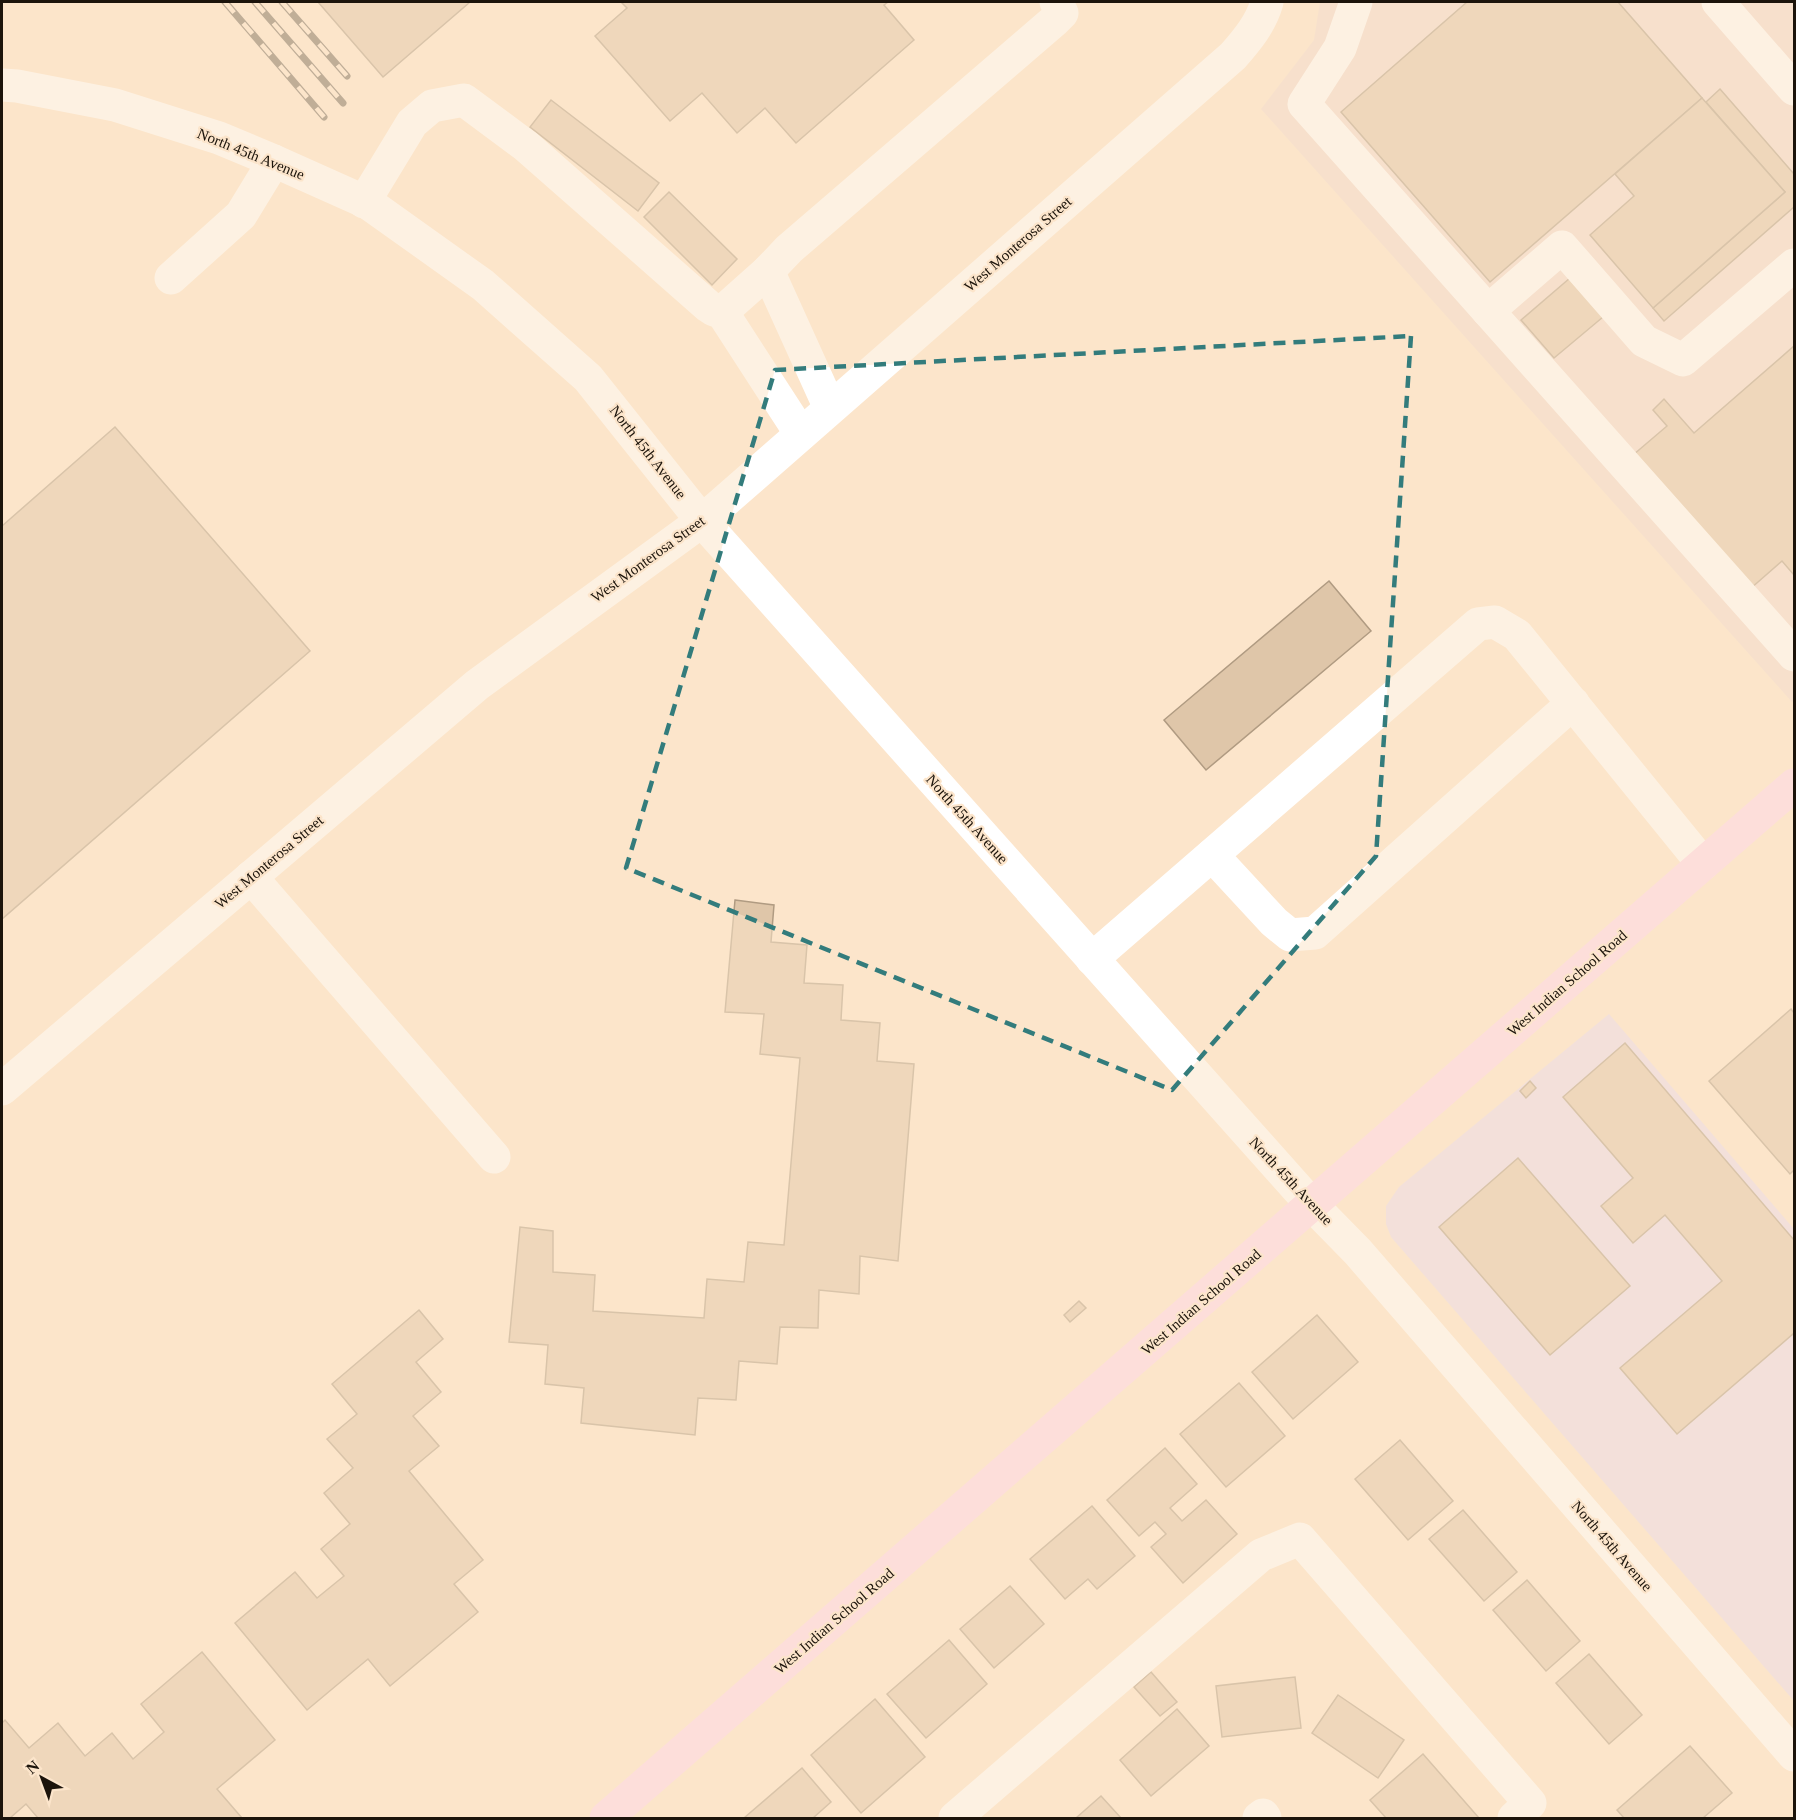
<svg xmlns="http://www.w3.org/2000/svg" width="1796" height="1820" viewBox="0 0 1796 1820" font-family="'Times New Roman',serif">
<rect width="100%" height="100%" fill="#fce5cb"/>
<path fill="#f1dacf" d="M 1320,2 L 1794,2 L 1794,700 L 1792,702 L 1261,109 L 1314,40 Z"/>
<path fill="#e8daed" d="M 1609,1014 L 1794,1229 L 1794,1701 L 1391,1237 L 1386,1224 L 1386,1206 L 1399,1187 Z"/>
<g fill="#dfc6a9" stroke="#b09b82" stroke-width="1.5">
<path d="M 318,2 L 470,2 L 383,77 Z"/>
<path d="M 621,2 L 888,2 L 884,5 L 914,40 L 796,143 L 765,108 L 737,133 L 702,93 L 670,121 L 595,36 L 627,8 Z"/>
<path d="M 1467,2 L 1618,2 L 1702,98 L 1490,282 L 1341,112 Z"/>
<path d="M 1720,89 L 1794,174 L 1794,207 L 1664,321 L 1653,308 L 1785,192 L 1706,102 Z"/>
<path d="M 1702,98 L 1785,192 L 1653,308 L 1590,235 L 1634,196 L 1615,174 Z"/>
<path d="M 551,100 L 659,183 L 638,211 L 530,127 Z"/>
<path d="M 669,192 L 737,259 L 712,285 L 644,217 Z"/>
<path d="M 1570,278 L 1603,317 L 1554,358 L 1521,320 Z"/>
<path d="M 1794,346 L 1794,575 L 1782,561 L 1750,589 L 1633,455 L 1667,426 L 1653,410 L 1664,399 L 1694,433 Z"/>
<path d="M 115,427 L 310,651 L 2,919 L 2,526 Z"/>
<path d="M 1329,581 L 1371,631 L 1206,770 L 1164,720 Z"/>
<path d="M 735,900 L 774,905 L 771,942 L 807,945 L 804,983 L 843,985 L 841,1020 L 880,1023 L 877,1061 L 914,1064 L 898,1261 L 860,1256 L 859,1294 L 819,1290 L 818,1328 L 780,1327 L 777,1364 L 739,1361 L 736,1400 L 698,1398 L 695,1435 L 581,1423 L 584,1388 L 545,1384 L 548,1345 L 509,1342 L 520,1227 L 553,1231 L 553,1272 L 595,1275 L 593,1311 L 704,1318 L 707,1279 L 744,1282 L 748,1242 L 784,1245 L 800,1058 L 760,1054 L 764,1014 L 725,1012 Z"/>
<path d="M 1791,1009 L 1794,1013 L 1794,1170 L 1790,1174 L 1709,1081 Z"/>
<path d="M 1625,1043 L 1794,1240 L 1794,1336 L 1793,1334 L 1677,1434 L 1620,1368 L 1722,1281 L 1665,1215 L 1633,1243 L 1601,1206 L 1633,1178 L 1563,1097 Z"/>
<path d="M 1530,1081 L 1536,1088 L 1526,1098 L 1520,1091 Z"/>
<path d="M 1518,1158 L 1630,1286 L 1550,1355 L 1439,1227 Z"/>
<path d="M 1079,1301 L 1086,1308 L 1070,1322 L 1064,1315 Z"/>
<path d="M 419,1310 L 443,1339 L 416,1362 L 441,1392 L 413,1416 L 439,1446 L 409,1471 L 483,1560 L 454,1584 L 478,1612 L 390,1686 L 368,1659 L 307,1710 L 235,1623 L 295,1572 L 317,1598 L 344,1576 L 321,1549 L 350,1524 L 324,1493 L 353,1468 L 327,1439 L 357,1414 L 332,1384 Z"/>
<path d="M 1317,1315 L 1358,1362 L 1293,1419 L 1252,1372 Z"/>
<path d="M 1239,1383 L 1285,1436 L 1226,1487 L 1180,1434 Z"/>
<path d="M 1400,1440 L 1453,1501 L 1408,1540 L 1355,1479 Z"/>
<path d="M 1165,1448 L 1197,1484 L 1170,1508 L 1182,1521 L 1206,1500 L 1237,1534 L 1183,1583 L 1151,1547 L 1166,1534 L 1155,1522 L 1139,1536 L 1107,1500 Z"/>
<path d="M 1092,1506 L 1135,1556 L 1097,1589 L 1088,1579 L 1065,1599 L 1030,1559 Z"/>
<path d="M 1463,1510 L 1517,1572 L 1484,1601 L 1429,1539 Z"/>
<path d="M 1527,1580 L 1580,1641 L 1546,1671 L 1493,1610 Z"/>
<path d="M 1010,1586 L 1044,1624 L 994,1668 L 960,1629 Z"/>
<path d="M 949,1640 L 987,1684 L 926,1738 L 887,1694 Z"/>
<path d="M 202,1652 L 275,1740 L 217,1789 L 242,1818 L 38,1818 L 26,1804 L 10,1818 L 2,1818 L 2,1723 L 5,1720 L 29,1748 L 58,1723 L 85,1756 L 112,1733 L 133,1759 L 164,1732 L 141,1704 Z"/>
<path d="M 1589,1654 L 1642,1715 L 1609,1744 L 1556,1683 Z"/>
<path d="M 1151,1672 L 1177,1702 L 1160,1716 L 1134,1687 Z"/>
<path d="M 1295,1677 L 1301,1728 L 1222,1737 L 1216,1686 Z"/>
<path d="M 1338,1695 L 1404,1740 L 1378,1778 L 1312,1733 Z"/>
<path d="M 875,1699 L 925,1757 L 861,1813 L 811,1755 Z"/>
<path d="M 1177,1709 L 1209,1746 L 1151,1796 L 1120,1760 Z"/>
<path d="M 1690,1746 L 1732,1793 L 1703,1818 L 1624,1818 L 1617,1810 Z"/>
<path d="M 1423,1754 L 1479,1818 L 1386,1818 L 1370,1800 Z"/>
<path d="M 802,1768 L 831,1802 L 813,1818 L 744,1818 Z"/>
<path d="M 1101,1796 L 1121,1818 L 1076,1818 Z"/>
</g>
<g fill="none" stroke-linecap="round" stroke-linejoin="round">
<g stroke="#fff" stroke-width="33">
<path d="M 1356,2 L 1340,48 L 1304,104 L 1794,655"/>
<path d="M 1718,2 L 1794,89"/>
<path d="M 2,85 L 17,86 L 115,105 L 219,138 L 274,161 L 368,203 L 483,285 L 588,378 L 702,521 L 1312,1205 L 1358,1252 L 1794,1755"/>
<path d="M 364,202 L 412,123 L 432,106 L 464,100 L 526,146 L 708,306 L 714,310 L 722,312 L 768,271 L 789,249 L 1054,21 L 1062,13 L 1056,2"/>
<path d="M 768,271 L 830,408"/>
<path d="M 171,278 L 241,215 L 274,161"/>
<path d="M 1488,311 L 1562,247 L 1644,341 L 1683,360 L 1794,265"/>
<path d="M 722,312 L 801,434"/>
<path d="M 1212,855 L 1274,922 L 1290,935 L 1315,933 L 1573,703"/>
<path d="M 251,877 L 494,1157"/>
<path d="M 1092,959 L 1478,624 L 1495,622 L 1517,635 L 1703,864"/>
<path d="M 2,1089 L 477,685 L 702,521 L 1233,56 C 1248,39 1261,23 1267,2"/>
<path d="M 955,1818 L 1261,1555 L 1300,1539 L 1530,1803 L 1514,1818"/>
<path d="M 1259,1818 L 1263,1815 L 1265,1818"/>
</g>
<path stroke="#ffd4ed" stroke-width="33" d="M 606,1818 L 1794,785"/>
<g stroke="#786a5a" stroke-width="7">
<g id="rail">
<path d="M 225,2 L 324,117"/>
<path d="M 255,2 L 343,103"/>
<path d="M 282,2 L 347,76"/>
</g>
</g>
<use href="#rail" stroke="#fce5cb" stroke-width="4.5" stroke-dasharray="14" stroke-linecap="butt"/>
</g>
<path d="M0 0H1796V1820H0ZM 1411,336 L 1376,856 L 1172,1090 L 626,868 L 775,370 Z" fill="#fce5cb" fill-opacity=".55" fill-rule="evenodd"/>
<path fill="none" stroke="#337c7c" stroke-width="4.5" stroke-dasharray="12 8" stroke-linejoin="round" d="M 1411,336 L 1376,856 L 1172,1090 L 626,868 L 775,370 Z"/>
<g text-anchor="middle" stroke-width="4.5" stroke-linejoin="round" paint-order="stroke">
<g font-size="15" fill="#1c140b" stroke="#fce5cb">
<text transform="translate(251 154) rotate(22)" y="5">North 45th Avenue</text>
<text transform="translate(1018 244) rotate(-41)" y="5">West Monterosa Street</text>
<text transform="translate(648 452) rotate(52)" y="5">North 45th Avenue</text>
<text transform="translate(648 559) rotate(-36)" y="5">West Monterosa Street</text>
<text transform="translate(967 819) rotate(48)" y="5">North 45th Avenue</text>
<text transform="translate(269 862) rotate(-40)" y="5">West Monterosa Street</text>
<text transform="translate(1567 983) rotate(-41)" y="5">West Indian School Road</text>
<text transform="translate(1291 1181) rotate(47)" y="5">North 45th Avenue</text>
<text transform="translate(1201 1302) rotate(-41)" y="5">West Indian School Road</text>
<text transform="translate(1612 1546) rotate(49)" y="5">North 45th Avenue</text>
<text transform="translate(834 1621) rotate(-41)" y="5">West Indian School Road</text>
</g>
</g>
<rect width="1796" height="1820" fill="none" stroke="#1c140b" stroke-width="6"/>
<g transform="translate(42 1778) rotate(319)" stroke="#fce5cb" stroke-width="4.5" paint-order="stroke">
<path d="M0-4.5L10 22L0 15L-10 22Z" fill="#1c140b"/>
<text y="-9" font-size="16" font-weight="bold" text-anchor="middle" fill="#1c140b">N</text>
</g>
</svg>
